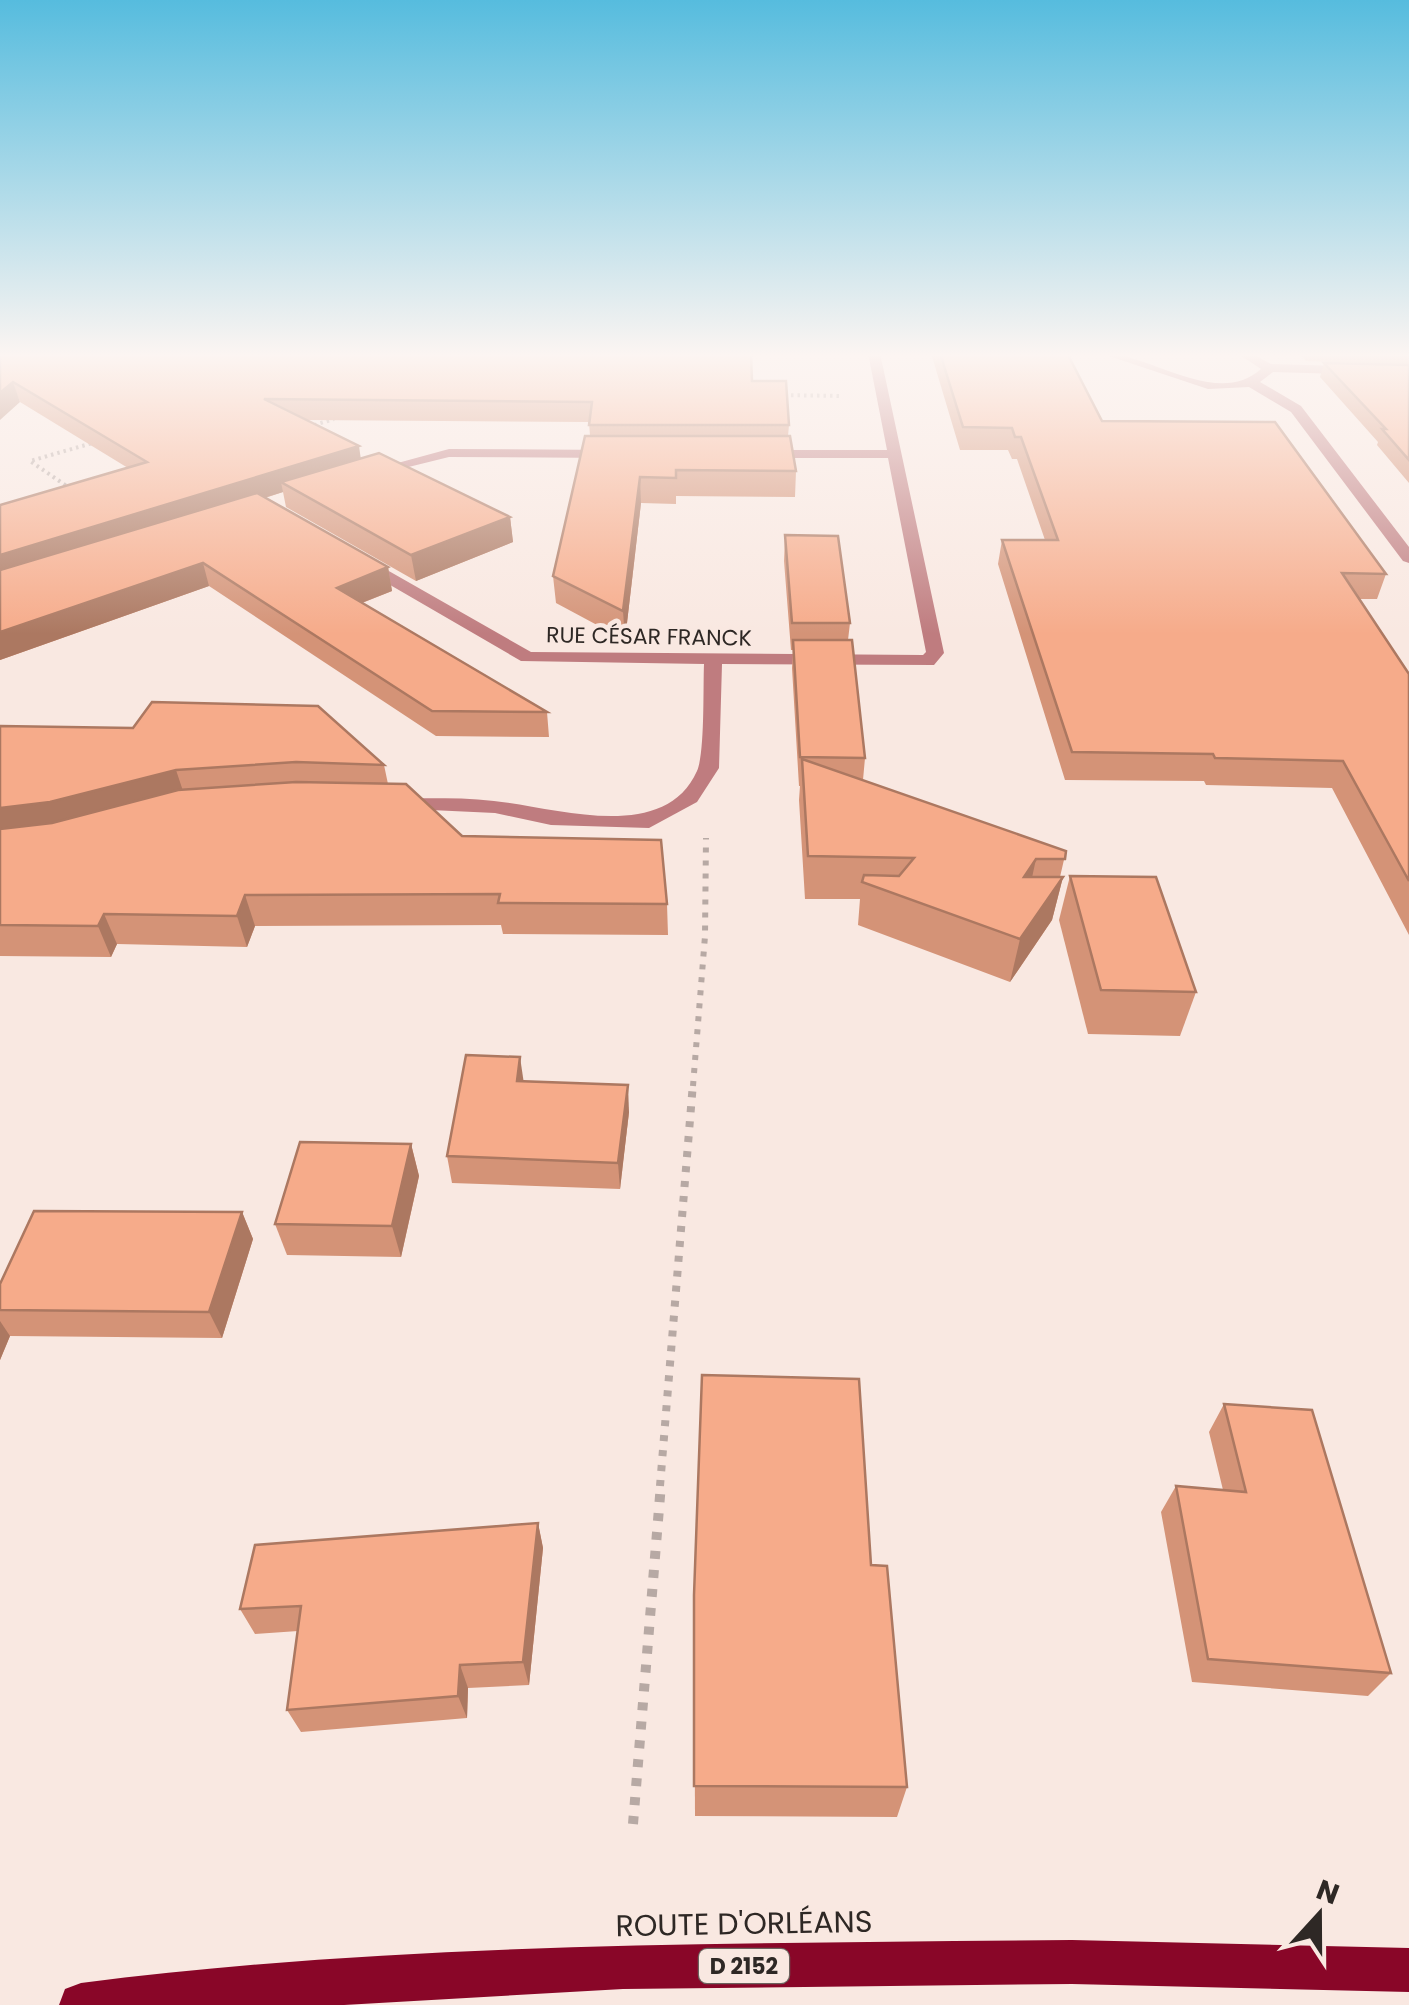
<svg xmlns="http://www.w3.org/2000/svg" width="1409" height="2005" viewBox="0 0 1409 2005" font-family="Poppins,sans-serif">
<rect width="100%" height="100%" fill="#f9e8e1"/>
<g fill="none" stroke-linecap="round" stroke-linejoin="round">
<g stroke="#b7a9a4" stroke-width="4" stroke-dasharray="2.5 4" stroke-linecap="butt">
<path d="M 778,395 L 841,396"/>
<path d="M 308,427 L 334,419"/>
<path d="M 71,489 L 30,461 L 96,442"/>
</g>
<path stroke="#b7a9a4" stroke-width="6" stroke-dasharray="5 8" stroke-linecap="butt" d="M 693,1086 L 705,936 L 706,838"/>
<path stroke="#b7a9a4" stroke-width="8" stroke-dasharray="6 9" stroke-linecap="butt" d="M 660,1486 L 693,1083"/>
<path stroke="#b7a9a4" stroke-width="10" stroke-dasharray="8 11" stroke-linecap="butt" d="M 633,1824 L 661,1484"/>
<g fill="#bf7c7f" fill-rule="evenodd">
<path d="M 868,353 L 880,353 L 944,653 L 934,665 L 722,664 L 719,768 L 697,802 L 649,828 L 551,825 L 495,813 L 388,808 L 384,804 L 388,800 L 395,798 C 428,799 462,797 494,801 C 554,807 664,845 697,771 C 705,753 703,688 704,664 L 521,661 L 354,564 L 354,558 L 366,558 L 531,652 L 923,655 L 926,652 L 888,458 L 761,458 L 754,454 L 761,450 L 887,450 Z"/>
<path d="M 1100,353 C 1149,352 1217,409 1261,369 L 1237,353 L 1251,353 L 1271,364 L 1409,368 L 1409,376 L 1273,372 L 1260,382 L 1301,406 L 1409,547 L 1409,563 L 1403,561 L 1291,412 L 1249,387 L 1208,389 Z"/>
<path d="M 449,449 L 616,450 L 623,454 L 616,458 L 449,457 L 368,477 L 361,473 Z"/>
</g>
<path fill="#890628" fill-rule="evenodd" d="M 1072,1940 L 1409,1948 L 1409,1992 L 1072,1984 L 623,1989 L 344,2005 L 59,2005 L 65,1989 L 81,1983 C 409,1941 742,1944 1072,1940 Z"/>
</g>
<g fill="#d49377">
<path d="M 0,353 L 752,381 L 789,425 L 788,436 L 796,471 L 795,497 L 676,496 L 676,504 L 641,503 L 625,640 L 556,603 L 553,576 L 590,436 L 589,422 L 306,420 L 361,458 L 510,517 L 513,542 L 416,581 L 286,507 L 283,492 L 265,498 L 388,567 L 392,591 L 362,603 L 547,712 L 549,737 L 436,736 L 209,586 L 0,660 L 0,505 L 128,468 L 20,402 Z"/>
<path d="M 931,353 L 1067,353 L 1102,421 L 1386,574 L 1377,599 L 1359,599 L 1409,674 L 1409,935 L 1332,788 L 1206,785 L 1204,781 L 1065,780 L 998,564 L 1002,540 L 1045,540 L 1017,459 L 1012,459 L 1008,450 L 960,450 Z"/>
<path d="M 1299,353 L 1409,353 L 1409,483 L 1377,445 L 1378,442 L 1320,377 L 1324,363 L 1387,364 L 1306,361 Z"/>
<path d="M 785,535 L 850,623 L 848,640 L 865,758 L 863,780 L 1066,851 L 1060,877 L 1063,877 L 1052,920 L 1010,982 L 858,925 L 860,899 L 805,899 L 799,800 L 800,786 L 799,786 L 792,668 L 793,650 L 791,650 L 784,561 Z"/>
<path d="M 0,726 L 384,765 L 388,784 L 462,836 L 667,904 L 668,935 L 503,934 L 501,925 L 255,926 L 247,947 L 117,944 L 111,957 L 0,956 Z"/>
<path d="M 1070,876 L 1196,992 L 1180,1036 L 1088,1034 L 1059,920 Z"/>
<path d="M 523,1082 L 629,1112 L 620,1189 L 452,1183 L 447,1156 Z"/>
<path d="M 411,1144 L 419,1176 L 401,1257 L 287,1255 L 275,1224 Z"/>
<path d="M 242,1212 L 253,1239 L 222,1338 L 10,1336 L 0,1360 L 0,1284 Z"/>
<path d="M 1224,1404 L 1391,1673 L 1368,1696 L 1192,1682 L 1161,1512 L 1176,1486 L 1223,1490 L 1209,1432 Z"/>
<path d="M 538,1523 L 543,1548 L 529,1685 L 468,1688 L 467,1718 L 301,1732 L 287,1710 L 298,1631 L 255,1634 L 240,1609 Z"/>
<path d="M 694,1595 L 907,1787 L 897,1817 L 695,1816 Z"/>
</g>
<g fill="#ac7861">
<path d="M 13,382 L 20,402 L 0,420 L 0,393 Z"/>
<path d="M 359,446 L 362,467 L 281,482 L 283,492 L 0,581 L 0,555 Z"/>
<path d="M 640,477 L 641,503 L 625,640 L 623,611 Z"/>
<path d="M 510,517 L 513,542 L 416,581 L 411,555 Z"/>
<path d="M 203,563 L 209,586 L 0,660 L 0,632 Z"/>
<path d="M 388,567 L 392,591 L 341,611 L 337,588 Z"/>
<path d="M 176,770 L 186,800 L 0,840 L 0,808 Z"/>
<path d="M 1036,859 L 1027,901 L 1024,877 Z"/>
<path d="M 1063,877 L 1052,920 L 1010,982 L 1020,939 Z"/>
<path d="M 245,895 L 255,926 L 247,947 L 237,916 Z"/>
<path d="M 104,914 L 117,944 L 111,957 L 98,926 Z"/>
<path d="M 520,1057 L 524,1084 L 517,1081 Z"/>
<path d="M 628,1085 L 629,1112 L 620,1189 L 618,1163 Z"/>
<path d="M 411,1144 L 419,1176 L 401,1257 L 392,1226 Z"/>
<path d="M 242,1212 L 253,1239 L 222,1338 L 209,1312 Z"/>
<path d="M 0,1321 L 10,1336 L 0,1360 Z"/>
<path d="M 538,1523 L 543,1548 L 529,1685 L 523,1662 Z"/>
<path d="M 460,1665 L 468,1688 L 467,1718 L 458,1696 Z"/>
</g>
<g fill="#f6ab8a" stroke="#ac7861" stroke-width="2.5">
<path d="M 0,353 L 751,353 L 752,381 L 786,381 L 789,425 L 589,425 L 592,402 L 264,399 L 359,446 L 0,555 L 0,505 L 147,462 L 13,382 L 0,393 Z"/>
<path d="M 940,353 L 1067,353 L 1102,421 L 1275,422 L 1386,574 L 1342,573 L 1409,674 L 1409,881 L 1343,761 L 1215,758 L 1213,754 L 1072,752 L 1002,540 L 1058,540 L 1021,437 L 1015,437 L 1012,428 L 963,427 Z"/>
<path d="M 1324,363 L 1409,365 L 1409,460 L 1382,429 L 1386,429 Z"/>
<path d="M 585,436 L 790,436 L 796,471 L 676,470 L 676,478 L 640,477 L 623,611 L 553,576 Z"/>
<path d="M 379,453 L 510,517 L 411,555 L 281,482 Z"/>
<path d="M 257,493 L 388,567 L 337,588 L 547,712 L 432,711 L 203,563 L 0,632 L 0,570 Z"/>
<path d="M 785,535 L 838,536 L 850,623 L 792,623 Z"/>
<path d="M 793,640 L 852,640 L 865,758 L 800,757 Z"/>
<path d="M 152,702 L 318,706 L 384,765 L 296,762 L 176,770 L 50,802 L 0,808 L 0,726 L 133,728 Z"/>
<path d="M 802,759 L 1066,851 L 1065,859 L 1036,859 L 1024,877 L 1063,877 L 1020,939 L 862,882 L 864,875 L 899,876 L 914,858 L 808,856 Z"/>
<path d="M 296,782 L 406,784 L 462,836 L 661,840 L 667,904 L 498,903 L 500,894 L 245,895 L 237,916 L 104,914 L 98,926 L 0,925 L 0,829 L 52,823 L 178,790 Z"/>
<path d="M 1070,876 L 1156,877 L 1196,992 L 1101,990 Z"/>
<path d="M 466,1055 L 520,1057 L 517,1081 L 628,1085 L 618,1163 L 447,1156 Z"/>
<path d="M 300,1142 L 411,1144 L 392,1226 L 275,1224 Z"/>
<path d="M 34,1211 L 242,1212 L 209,1312 L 0,1310 L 0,1284 Z"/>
<path d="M 702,1375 L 859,1379 L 871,1565 L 887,1566 L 907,1787 L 694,1786 L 694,1595 Z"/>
<path d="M 1224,1404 L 1312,1410 L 1391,1673 L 1208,1659 L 1176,1486 L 1246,1492 Z"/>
<path d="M 538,1523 L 523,1662 L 460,1665 L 458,1696 L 287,1710 L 301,1606 L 240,1609 L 255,1545 Z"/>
</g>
<linearGradient id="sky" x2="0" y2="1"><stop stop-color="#56bcde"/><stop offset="0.56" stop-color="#fcf5f2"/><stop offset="1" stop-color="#fcf5f2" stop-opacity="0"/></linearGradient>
<rect width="1409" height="634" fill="url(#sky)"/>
<g text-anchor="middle" stroke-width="9" stroke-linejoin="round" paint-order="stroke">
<g font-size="22" fill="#2e2825" stroke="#f9e8e1">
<text transform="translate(649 636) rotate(1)" y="8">RUE CÉSAR FRANCK</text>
</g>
<rect fill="#f9e8e1" stroke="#6b625d" stroke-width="2.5" x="699" y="1949" width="90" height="34" rx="8"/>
<g font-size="22" font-weight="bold" fill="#2e2825">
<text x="744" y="1974">D 2152</text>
</g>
<g font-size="30" fill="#2e2825" stroke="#f9e8e1">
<text transform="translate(744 1924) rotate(-1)" y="10">ROUTE D'ORLÉANS</text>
</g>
</g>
<g transform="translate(1319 1915) rotate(21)" stroke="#f9e8e1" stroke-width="8" paint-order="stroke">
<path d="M0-8L18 38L0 25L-18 38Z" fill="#2e2825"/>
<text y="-15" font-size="28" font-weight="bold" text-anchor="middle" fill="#2e2825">N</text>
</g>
</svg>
